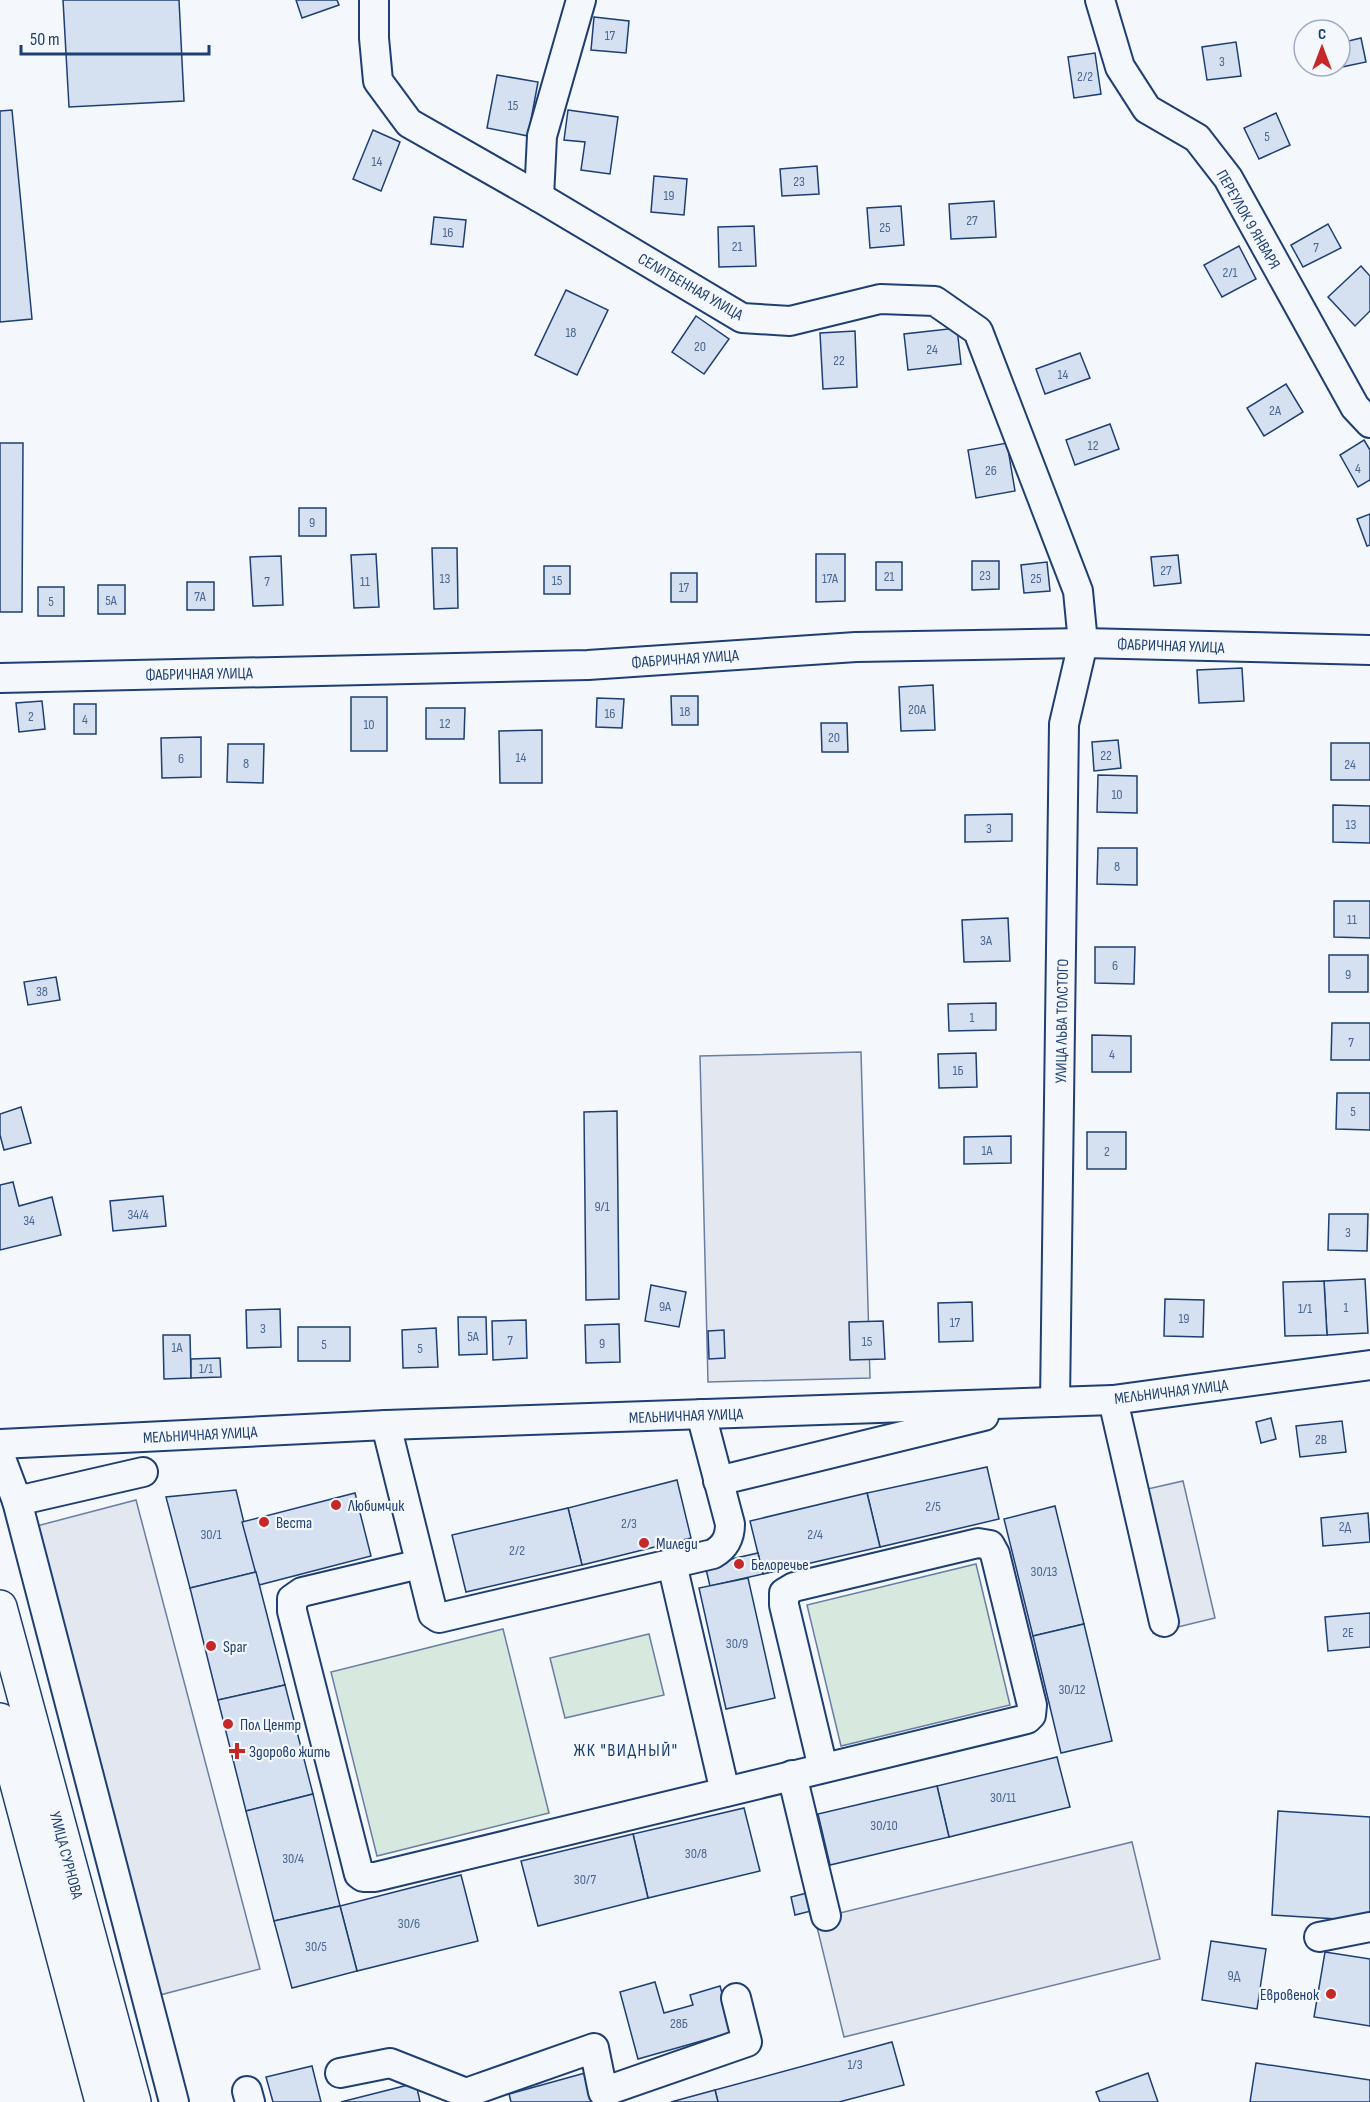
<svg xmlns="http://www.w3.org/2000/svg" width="1370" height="2102" viewBox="0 0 1370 2102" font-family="'Sofia Sans Condensed',sans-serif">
<rect width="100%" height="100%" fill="#f4f7fb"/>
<g fill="#d7e8df" stroke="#687fa3" stroke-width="1.5">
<path d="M 976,1564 L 1010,1705 L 841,1746 L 807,1605 Z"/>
<path d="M 503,1629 L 549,1813 L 377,1856 L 331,1672 Z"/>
<path d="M 649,1634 L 664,1695 L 565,1718 L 550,1658 Z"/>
</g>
<g fill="#e3e8f0" stroke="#687fa3" stroke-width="1.5">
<path d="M 861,1052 L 870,1378 L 708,1382 L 700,1056 Z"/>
<path d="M 1183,1481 L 1215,1618 L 1153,1633 L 1121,1495 Z"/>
<path d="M 136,1500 L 260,1969 L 156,1996 L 33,1527 Z"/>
<path d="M 1132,1842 L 1160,1959 L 844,2037 L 815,1919 Z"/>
</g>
<g fill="#d5e0f0" stroke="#1d3f73" stroke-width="1.5">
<path d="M 63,0 L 179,0 L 184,101 L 69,107 Z"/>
<path d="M 296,0 L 337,0 L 339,5 L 302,18 Z"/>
<path d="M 594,17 L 629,21 L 626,53 L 591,50 Z"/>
<path d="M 1361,38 L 1366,62 L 1337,68 L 1337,66 L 1340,66 L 1340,43 Z"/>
<path d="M 1236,42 L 1241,76 L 1207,80 L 1202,47 Z"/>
<path d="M 1095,53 L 1101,94 L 1074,98 L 1068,57 Z"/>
<path d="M 497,75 L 538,82 L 528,136 L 487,128 Z"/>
<path d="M 12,110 L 32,319 L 0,322 L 0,111 Z"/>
<path d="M 568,110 L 618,117 L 610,174 L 581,170 L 585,142 L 564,140 Z"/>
<path d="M 1276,113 L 1290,145 L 1259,159 L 1244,128 Z"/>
<path d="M 373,130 L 400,142 L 381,191 L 353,179 Z"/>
<path d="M 817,166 L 819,194 L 782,196 L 780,169 Z"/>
<path d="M 654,176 L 687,179 L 684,215 L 651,212 Z"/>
<path d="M 994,201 L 996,237 L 951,239 L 949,204 Z"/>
<path d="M 901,206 L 904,245 L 870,248 L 867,208 Z"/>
<path d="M 434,217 L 466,220 L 463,247 L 431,244 Z"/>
<path d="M 1328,224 L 1341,248 L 1303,267 L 1291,245 Z"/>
<path d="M 754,226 L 756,266 L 719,267 L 718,227 Z"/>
<path d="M 1239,246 L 1256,279 L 1222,297 L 1204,265 Z"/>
<path d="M 1361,266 L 1370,276 L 1370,311 L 1355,326 L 1328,297 Z"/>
<path d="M 566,290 L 608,310 L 577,375 L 535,355 Z"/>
<path d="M 696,316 L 729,339 L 704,374 L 672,352 Z"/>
<path d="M 957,328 L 961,364 L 908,370 L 904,334 Z"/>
<path d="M 855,331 L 857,387 L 823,389 L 820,333 Z"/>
<path d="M 1080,353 L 1090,378 L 1045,394 L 1036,369 Z"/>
<path d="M 1286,384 L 1303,412 L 1264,436 L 1247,408 Z"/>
<path d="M 1110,424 L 1119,449 L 1075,465 L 1066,440 Z"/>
<path d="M 1364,440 L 1370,450 L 1370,480 L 1358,487 L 1340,455 Z"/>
<path d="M 0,443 L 23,443 L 22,612 L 0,612 Z"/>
<path d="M 1007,443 L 1015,491 L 976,498 L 968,450 Z"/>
<rect x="299" y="508" width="27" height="28"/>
<path d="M 1370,514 L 1370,545 L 1367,546 L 1357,519 Z"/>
<path d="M 432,548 L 457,548 L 458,608 L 434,609 Z"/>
<path d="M 376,554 L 379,607 L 354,608 L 351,555 Z"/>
<path d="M 816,554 L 845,554 L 845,601 L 816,602 Z"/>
<path d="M 1178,555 L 1181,583 L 1154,586 L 1151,557 Z"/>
<path d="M 281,556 L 283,605 L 253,606 L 250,557 Z"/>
<path d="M 972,561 L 999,561 L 999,589 L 972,590 Z"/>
<rect x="876" y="562" width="26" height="28"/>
<path d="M 1047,562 L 1050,591 L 1024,593 L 1021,565 Z"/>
<rect x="544" y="566" width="26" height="28"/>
<rect x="671" y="573" width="26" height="29"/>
<rect x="187" y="582" width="27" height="28"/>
<rect x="98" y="585" width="27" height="29"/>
<rect x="38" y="587" width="26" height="29"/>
<path d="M 1242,668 L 1244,701 L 1199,703 L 1197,670 Z"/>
<path d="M 933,685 L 935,730 L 901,731 L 899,687 Z"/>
<path d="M 671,696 L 698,696 L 698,725 L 672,725 Z"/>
<rect x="351" y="697" width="36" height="54"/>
<path d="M 597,698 L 624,699 L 622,728 L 596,727 Z"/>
<path d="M 42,701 L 45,729 L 19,732 L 16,703 Z"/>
<rect x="74" y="704" width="22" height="30"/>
<path d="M 426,708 L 465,708 L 464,739 L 426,739 Z"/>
<path d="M 821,723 L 847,723 L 848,752 L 822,752 Z"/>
<path d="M 542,730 L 542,783 L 500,783 L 499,731 Z"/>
<path d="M 201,737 L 201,777 L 162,778 L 161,738 Z"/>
<path d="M 1118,740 L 1121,768 L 1094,771 L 1092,742 Z"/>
<rect x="1331" y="743" width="39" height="37"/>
<path d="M 228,744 L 264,744 L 263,783 L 227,782 Z"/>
<path d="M 1098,775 L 1137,776 L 1137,813 L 1097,812 Z"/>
<path d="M 1333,805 L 1370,806 L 1370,843 L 1333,842 Z"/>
<path d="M 1012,814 L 1012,841 L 965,842 L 965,815 Z"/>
<path d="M 1098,848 L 1137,848 L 1137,885 L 1097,884 Z"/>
<path d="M 1334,901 L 1370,901 L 1370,938 L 1334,937 Z"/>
<path d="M 1008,918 L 1010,961 L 964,962 L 962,920 Z"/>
<path d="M 1095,947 L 1135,947 L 1134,984 L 1095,983 Z"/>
<rect x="1329" y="955" width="39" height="37"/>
<path d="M 56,977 L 60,1000 L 28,1005 L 24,982 Z"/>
<path d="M 996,1003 L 996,1030 L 949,1031 L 948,1004 Z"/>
<path d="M 1332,1023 L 1370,1023 L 1370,1060 L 1331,1060 Z"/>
<path d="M 1092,1035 L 1131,1036 L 1131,1072 L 1092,1072 Z"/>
<path d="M 976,1053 L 977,1087 L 939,1088 L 938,1054 Z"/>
<path d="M 1337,1093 L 1370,1093 L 1370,1130 L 1336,1129 Z"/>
<path d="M 21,1107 L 31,1143 L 4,1150 L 0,1135 L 0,1114 Z"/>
<path d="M 617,1111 L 619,1299 L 586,1300 L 584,1112 Z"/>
<rect x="1087" y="1132" width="39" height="37"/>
<path d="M 1011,1136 L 1011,1163 L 964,1164 L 964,1137 Z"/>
<path d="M 13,1182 L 19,1206 L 52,1197 L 61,1235 L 0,1250 L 0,1185 Z"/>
<path d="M 163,1196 L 166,1226 L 113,1231 L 110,1201 Z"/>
<path d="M 1329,1214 L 1368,1214 L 1367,1251 L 1328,1250 Z"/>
<path d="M 1365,1279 L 1368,1333 L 1327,1335 L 1324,1281 Z"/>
<path d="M 1324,1281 L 1327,1335 L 1285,1336 L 1283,1282 Z"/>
<path d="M 651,1285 L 686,1292 L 679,1327 L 645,1321 Z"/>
<path d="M 1165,1299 L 1204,1300 L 1203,1337 L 1164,1336 Z"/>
<path d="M 972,1302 L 973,1341 L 939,1342 L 938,1303 Z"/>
<path d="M 280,1309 L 281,1347 L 247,1348 L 246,1310 Z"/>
<path d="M 458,1317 L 486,1317 L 487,1354 L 459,1355 Z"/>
<path d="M 526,1320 L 527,1358 L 493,1360 L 492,1321 Z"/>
<path d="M 883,1321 L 885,1359 L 850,1360 L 849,1322 Z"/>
<path d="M 619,1324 L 620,1362 L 586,1363 L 585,1325 Z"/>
<rect x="298" y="1327" width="52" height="34"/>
<path d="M 436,1328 L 438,1367 L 403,1368 L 402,1330 Z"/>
<path d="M 724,1330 L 725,1358 L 709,1359 L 708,1331 Z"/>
<path d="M 163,1335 L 190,1335 L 191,1378 L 164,1379 Z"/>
<path d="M 220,1358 L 221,1377 L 191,1378 L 191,1359 Z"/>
<path d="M 1271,1418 L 1276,1439 L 1261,1443 L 1256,1422 Z"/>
<path d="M 1342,1421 L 1346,1452 L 1300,1457 L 1296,1426 Z"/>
<path d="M 987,1467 L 999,1519 L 880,1547 L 867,1493 Z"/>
<path d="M 677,1480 L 691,1538 L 582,1565 L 568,1508 Z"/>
<path d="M 236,1490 L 256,1572 L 190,1588 L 166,1497 Z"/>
<path d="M 355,1493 L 371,1556 L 259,1585 L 242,1522 Z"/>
<path d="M 867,1493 L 880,1547 L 763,1574 L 750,1521 Z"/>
<path d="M 1055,1506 L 1084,1624 L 1033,1636 L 1004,1519 Z"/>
<path d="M 568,1508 L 582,1565 L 466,1592 L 452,1535 Z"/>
<path d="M 1368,1513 L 1370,1542 L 1323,1546 L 1321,1518 Z"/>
<path d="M 758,1553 L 763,1574 L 710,1586 L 705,1565 Z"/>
<path d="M 256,1572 L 285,1685 L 218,1700 L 190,1588 Z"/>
<path d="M 748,1578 L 775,1698 L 726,1709 L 699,1588 Z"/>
<path d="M 1370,1613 L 1370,1647 L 1328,1651 L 1325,1617 Z"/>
<path d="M 1084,1624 L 1112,1741 L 1061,1753 L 1033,1636 Z"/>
<path d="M 285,1685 L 313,1794 L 246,1811 L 218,1700 Z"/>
<path d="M 1057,1757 L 1070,1807 L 949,1837 L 937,1786 Z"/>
<path d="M 937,1786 L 949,1837 L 830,1865 L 818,1814 Z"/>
<path d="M 313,1794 L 340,1906 L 274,1921 L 246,1811 Z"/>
<path d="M 744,1808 L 760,1871 L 648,1898 L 633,1834 Z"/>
<path d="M 1278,1811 L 1370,1817 L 1370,1921 L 1272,1915 Z"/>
<path d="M 633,1834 L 648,1898 L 538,1926 L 521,1861 Z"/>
<path d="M 461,1875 L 478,1941 L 357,1971 L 340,1906 Z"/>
<path d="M 811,1892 L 815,1910 L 795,1915 L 791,1897 Z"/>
<path d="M 340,1906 L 357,1971 L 292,1988 L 274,1921 Z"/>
<path d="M 1211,1941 L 1266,1949 L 1257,2009 L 1202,2000 Z"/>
<path d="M 1325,1952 L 1370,1959 L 1370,2026 L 1314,2017 Z"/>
<path d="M 655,1982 L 664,2013 L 693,2005 L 690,1995 L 720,1986 L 733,2032 L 638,2059 L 620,1992 Z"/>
<path d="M 892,2042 L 904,2085 L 839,2102 L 718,2102 L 715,2090 Z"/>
<path d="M 1256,2063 L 1370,2080 L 1370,2102 L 1250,2102 Z"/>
<path d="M 312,2066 L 321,2102 L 273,2102 L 266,2077 Z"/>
<path d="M 585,2073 L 593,2102 L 511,2102 L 509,2094 Z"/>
<path d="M 1148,2073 L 1158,2102 L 1100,2102 L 1096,2092 Z"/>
<path d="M 416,2083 L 420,2102 L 341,2102 Z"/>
<path d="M 715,2090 L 718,2102 L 671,2102 Z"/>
</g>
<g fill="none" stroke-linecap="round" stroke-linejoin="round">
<g stroke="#1d3f73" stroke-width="32">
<g id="minor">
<path d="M 374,0 L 374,38 L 378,81 L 409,123 L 539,197 L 742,318 L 790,321 L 880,299 L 935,301 L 978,331 L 1078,591 L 1083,643 L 1064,724 L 1055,1402"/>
<path d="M 1100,0 L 1120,67 L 1147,109 L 1197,138 L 1228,178 L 1355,407 L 1370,423"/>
<path d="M 539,197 L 542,136 L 581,0"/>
<path d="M 0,678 L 588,665 L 856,647 L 1083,643 L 1370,650"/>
<path d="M 1113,1400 L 1164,1622"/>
<path d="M 386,1425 L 433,1614 L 439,1618 L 713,1554 C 725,1547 730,1538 730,1524 L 701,1414"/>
<path d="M 0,1444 L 386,1425 L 1113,1400 L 1370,1365"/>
<path d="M 0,1456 L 17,1501 L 143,1472"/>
<path d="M 718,1481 L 984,1416"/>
<path d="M 17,1501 L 174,2102"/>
<path d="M 420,1564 L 302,1592 L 292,1599 L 292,1611 L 359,1874 L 363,1877 L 375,1877 L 1027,1719 L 1031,1715 L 1032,1705 L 995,1554 L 990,1545 L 978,1543 L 794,1587 L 784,1593 L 784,1605 L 823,1768"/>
<path d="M 672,1564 L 725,1792"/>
<path d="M 792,1775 L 826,1916"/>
<path d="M 1319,1937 L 1370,1927"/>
<path d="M 340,2073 L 390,2063 L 466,2093"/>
<path d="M 247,2091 L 250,2102"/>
<path d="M 468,2102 L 466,2093 L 594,2048 L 603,2092 L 747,2042 L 736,1998"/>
</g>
</g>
<g stroke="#1d3f73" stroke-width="36">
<g id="major">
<path d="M 0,1607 L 134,2102"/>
<path d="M 0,1720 L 102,2102"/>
</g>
</g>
<use href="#minor" stroke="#f4f7fb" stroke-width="28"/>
<use href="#major" stroke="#f4f7fb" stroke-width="33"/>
</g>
<g fill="#c62828" stroke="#f4f7fb" stroke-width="2">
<circle cx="336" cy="1505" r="6"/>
<circle cx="264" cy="1522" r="6"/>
<circle cx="644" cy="1543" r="6"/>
<circle cx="739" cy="1564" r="6"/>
<circle cx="211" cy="1646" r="6"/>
<circle cx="228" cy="1724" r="6"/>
<path d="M234 1742h6v6h6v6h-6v6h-6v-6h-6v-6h6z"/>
<circle cx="1331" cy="1994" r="6"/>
</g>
<g text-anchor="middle" stroke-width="4.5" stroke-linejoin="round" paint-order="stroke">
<g font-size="14" fill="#4b6792">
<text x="610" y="40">17</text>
<text x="1222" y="66">3</text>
<text x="1085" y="81">2/2</text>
<text x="513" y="110">15</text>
<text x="1267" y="141">5</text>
<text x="377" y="166">14</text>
<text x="799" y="186">23</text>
<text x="669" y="200">19</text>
<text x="972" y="225">27</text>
<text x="885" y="232">25</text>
<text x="448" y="237">16</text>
<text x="737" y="251">21</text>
<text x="1316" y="252">7</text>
<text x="1230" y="277">2/1</text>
<text x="571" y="337">18</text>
<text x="700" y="351">20</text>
<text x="932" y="354">24</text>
<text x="839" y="365">22</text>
<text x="1063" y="379">14</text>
<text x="1275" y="415">2А</text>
<text x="1093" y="450">12</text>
<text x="1358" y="473">4</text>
<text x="991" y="475">26</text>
<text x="312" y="527">9</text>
<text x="1166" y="575">27</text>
<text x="985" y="580">23</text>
<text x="889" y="581">21</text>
<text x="445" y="583">13</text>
<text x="830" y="583">17А</text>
<text x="1036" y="583">25</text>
<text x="557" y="585">15</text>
<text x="267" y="586">7</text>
<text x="365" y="586">11</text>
<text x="684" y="592">17</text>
<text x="200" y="601">7А</text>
<text x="111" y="605">5А</text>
<text x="51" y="606">5</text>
<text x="917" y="714">20А</text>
<text x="685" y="716">18</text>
<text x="610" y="718">16</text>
<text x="31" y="721">2</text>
<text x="85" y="724">4</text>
<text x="445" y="728">12</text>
<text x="369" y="729">10</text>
<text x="834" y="742">20</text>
<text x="1106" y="760">22</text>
<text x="521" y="762">14</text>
<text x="181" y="763">6</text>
<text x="246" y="768">8</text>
<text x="1350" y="769">24</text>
<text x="1117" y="799">10</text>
<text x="1351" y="829">13</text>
<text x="989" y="833">3</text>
<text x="1117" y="871">8</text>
<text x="1352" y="924">11</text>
<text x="986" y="945">3А</text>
<text x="1115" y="970">6</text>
<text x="1348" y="979">9</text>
<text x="42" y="996">38</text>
<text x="972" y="1022">1</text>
<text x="1351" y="1047">7</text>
<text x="1112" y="1059">4</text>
<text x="958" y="1075">1Б</text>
<text x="1353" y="1116">5</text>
<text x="987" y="1155">1А</text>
<text x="1107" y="1156">2</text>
<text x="602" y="1211">9/1</text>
<text x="138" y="1219">34/4</text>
<text x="29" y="1225">34</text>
<text x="1348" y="1237">3</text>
<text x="665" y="1311">9А</text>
<text x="1346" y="1312">1</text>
<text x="1305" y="1313">1/1</text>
<text x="1184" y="1323">19</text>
<text x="955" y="1327">17</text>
<text x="263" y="1333">3</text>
<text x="473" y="1341">5А</text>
<text x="510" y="1345">7</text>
<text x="867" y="1346">15</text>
<text x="602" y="1348">9</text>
<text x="324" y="1349">5</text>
<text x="177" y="1352">1А</text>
<text x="420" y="1353">5</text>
<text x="206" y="1373">1/1</text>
<text x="1321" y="1444">2В</text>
<text x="933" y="1511">2/5</text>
<text x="629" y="1528">2/3</text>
<text x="1345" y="1531">2Д</text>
<text x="211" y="1539">30/1</text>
<text x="815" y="1539">2/4</text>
<text x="517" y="1555">2/2</text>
<text x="1044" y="1576">30/13</text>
<text x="1348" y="1637">2Е</text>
<text x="737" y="1648">30/9</text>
<text x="1072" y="1694">30/12</text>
<text x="1003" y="1802">30/11</text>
<text x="884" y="1830">30/10</text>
<text x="696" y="1858">30/8</text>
<text x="293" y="1863">30/4</text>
<text x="585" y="1884">30/7</text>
<text x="409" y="1928">30/6</text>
<text x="316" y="1951">30/5</text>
<text x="1234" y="1980">9Д</text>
<text x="679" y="2028">28Б</text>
<text x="855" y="2069">1/3</text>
</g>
<g font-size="16" fill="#1d3f73" stroke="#f4f7fb">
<text transform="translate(1249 219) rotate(60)" y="6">ПЕРЕУЛОК 9 ЯНВАРЯ</text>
<text transform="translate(691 286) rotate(30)" y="6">СЕЛИТБЕННАЯ УЛИЦА</text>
<text transform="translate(1171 645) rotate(2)" y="6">ФАБРИЧНАЯ УЛИЦА</text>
<text transform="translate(685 658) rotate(-4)" y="6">ФАБРИЧНАЯ УЛИЦА</text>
<text transform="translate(199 673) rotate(-1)" y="6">ФАБРИЧНАЯ УЛИЦА</text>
<text transform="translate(1061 1021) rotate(-89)" y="6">УЛИЦА ЛЬВА ТОЛСТОГО</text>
<text transform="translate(1171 1391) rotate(-7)" y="6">МЕЛЬНИЧНАЯ УЛИЦА</text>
<text transform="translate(686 1415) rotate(-2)" y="6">МЕЛЬНИЧНАЯ УЛИЦА</text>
<text transform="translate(200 1434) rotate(-3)" y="6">МЕЛЬНИЧНАЯ УЛИЦА</text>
<text transform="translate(67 1855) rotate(75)" y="6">УЛИЦА СУРНОВА</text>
</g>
<g font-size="16" fill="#1d3f73" stroke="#f4f7fb" text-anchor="start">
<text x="348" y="1511">Любимчик</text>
<text x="276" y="1528">Веста</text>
<text x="656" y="1549">Миледи</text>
<text x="751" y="1570">Белоречье</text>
<text x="223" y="1652">Spar</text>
<text x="240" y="1730">Пол Центр</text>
<text x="249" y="1757">Здорово жить</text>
<text x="1319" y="2000" text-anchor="end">Евровенок</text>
</g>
<g font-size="18" letter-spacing="1.5" fill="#1d3f73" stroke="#f4f7fb">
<text x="626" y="1756">ЖК "ВИДНЫЙ"</text>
</g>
</g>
<g transform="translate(1322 48)"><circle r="28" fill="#f4f7fb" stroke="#9eadc5" stroke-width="1.5"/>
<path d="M0-4.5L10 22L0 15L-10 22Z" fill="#c62828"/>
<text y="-9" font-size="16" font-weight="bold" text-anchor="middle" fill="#1d3f73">С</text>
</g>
<path d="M21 45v9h188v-9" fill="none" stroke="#1d3f73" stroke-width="3"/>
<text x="30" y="45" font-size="18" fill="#1d3f73" stroke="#f4f7fb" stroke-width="4.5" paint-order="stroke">50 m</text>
</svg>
